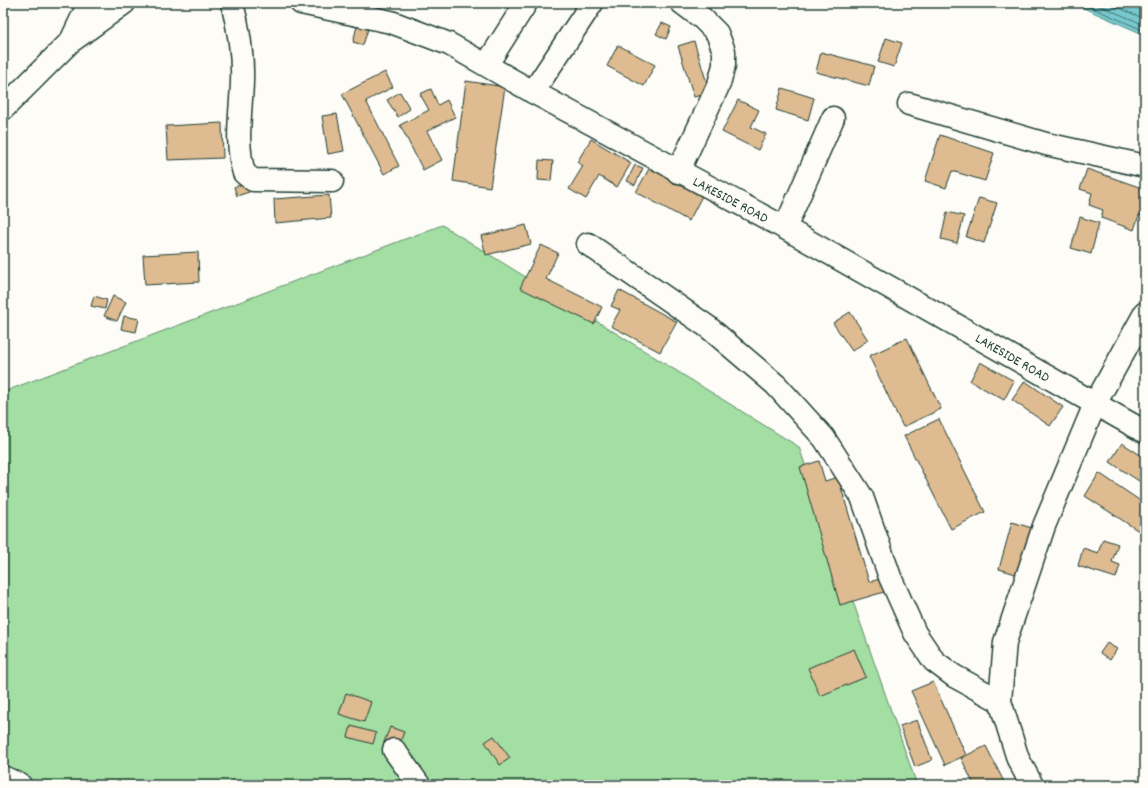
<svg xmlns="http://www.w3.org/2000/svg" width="1148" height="788" viewBox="0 0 1148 788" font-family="Dekko,sans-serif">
<rect width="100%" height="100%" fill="#fdfcf7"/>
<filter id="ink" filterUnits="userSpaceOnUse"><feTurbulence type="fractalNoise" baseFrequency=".025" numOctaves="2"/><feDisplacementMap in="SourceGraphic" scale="8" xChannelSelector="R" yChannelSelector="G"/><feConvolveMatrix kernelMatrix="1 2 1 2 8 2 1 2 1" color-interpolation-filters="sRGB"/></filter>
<g filter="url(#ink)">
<path fill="#a3dea3" stroke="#618e6c" d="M 442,225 L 799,447 L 917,785 L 3,785 L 3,392 Z"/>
<path fill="#78c9cf" stroke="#549191" d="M 1072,3 L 1145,3 L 1145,35 Z"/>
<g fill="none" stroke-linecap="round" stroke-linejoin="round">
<g stroke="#437572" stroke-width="1">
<path d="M 1081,3 L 1145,31"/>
<path d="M 1093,3 L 1145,25"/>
<path d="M 1107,3 L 1145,19"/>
</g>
</g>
<g fill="#debb90" stroke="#1f3d34">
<path d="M 662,23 L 671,27 L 666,39 L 656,34 Z"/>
<path d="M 357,26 L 368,29 L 363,45 L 353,42 Z"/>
<path d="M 886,38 L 902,43 L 894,67 L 878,62 Z"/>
<path d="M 694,41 L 710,93 L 694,97 L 678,46 Z"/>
<path d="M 618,45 L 655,65 L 644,86 L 607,66 Z"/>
<path d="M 821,52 L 874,66 L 869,86 L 816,72 Z"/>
<path d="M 385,72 L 393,87 L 366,101 L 399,166 L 384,174 L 342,94 Z"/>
<path d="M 466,81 L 505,87 L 490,187 L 453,181 Z"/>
<path d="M 782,88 L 814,98 L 808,120 L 776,110 Z"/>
<path d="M 431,89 L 438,105 L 447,100 L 455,117 L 427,131 L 442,160 L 423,170 L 400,125 L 429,110 L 420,94 Z"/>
<path d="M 400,92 L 410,109 L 398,117 L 387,100 Z"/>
<path d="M 738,100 L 759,110 L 751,127 L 766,134 L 758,150 L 722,132 Z"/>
<path d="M 337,114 L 344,151 L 328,154 L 322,116 Z"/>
<path d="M 222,123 L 223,158 L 168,160 L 166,126 Z"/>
<path d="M 940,135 L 994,153 L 985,181 L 952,171 L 946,188 L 925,181 Z"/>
<path d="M 591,139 L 631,163 L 617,187 L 599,176 L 586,199 L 569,189 L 583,166 L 577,162 Z"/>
<path d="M 539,160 L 553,161 L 551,181 L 538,180 Z"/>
<path d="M 635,165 L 643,168 L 635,185 L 627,181 Z"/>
<path d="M 650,167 L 702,196 L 689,221 L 636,192 Z"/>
<path d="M 1087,169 L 1145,189 L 1145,217 L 1139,215 L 1134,230 L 1101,218 L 1103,210 L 1089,205 L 1092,193 L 1080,189 Z"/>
<path d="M 248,182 L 252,191 L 237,196 L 234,187 Z"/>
<path d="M 329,195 L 331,218 L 275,223 L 274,199 Z"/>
<path d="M 979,198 L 997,203 L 984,243 L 966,237 Z"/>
<path d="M 947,212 L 964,216 L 957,243 L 941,239 Z"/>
<path d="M 1080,217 L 1099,223 L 1091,254 L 1071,248 Z"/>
<path d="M 526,225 L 531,244 L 486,255 L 481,236 Z"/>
<path d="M 541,245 L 558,253 L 546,279 L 602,307 L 594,324 L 520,288 Z"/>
<path d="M 198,252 L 199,282 L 145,285 L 143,255 Z"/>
<path d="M 619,290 L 677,322 L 660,352 L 611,326 L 620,310 L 611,306 Z"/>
<path d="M 94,296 L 107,300 L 105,309 L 91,306 Z"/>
<path d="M 113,296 L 126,302 L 117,321 L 104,316 Z"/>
<path d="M 850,312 L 868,340 L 852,351 L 833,323 Z"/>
<path d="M 124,316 L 139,319 L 136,332 L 121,329 Z"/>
<path d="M 907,338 L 941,409 L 903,427 L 869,356 Z"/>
<path d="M 980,362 L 1014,381 L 1004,400 L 970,381 Z"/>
<path d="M 1025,381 L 1063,407 L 1050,426 L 1012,400 Z"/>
<path d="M 939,419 L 985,512 L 951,529 L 904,436 Z"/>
<path d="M 1122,443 L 1145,458 L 1145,485 L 1110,462 Z"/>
<path d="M 819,461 L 825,481 L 838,477 L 869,582 L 880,579 L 884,592 L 840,605 L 800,467 Z"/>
<path d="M 1099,473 L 1145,504 L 1145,535 L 1085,496 Z"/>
<path d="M 1012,522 L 1032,528 L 1019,575 L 999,569 Z"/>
<path d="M 1103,539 L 1118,544 L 1112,562 L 1120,565 L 1116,578 L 1078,566 L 1083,548 L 1098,553 Z"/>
<path d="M 1107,643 L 1117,649 L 1110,660 L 1100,653 Z"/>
<path d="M 854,649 L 866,677 L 820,696 L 808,668 Z"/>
<path d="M 933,682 L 966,755 L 945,765 L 911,691 Z"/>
<path d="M 346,693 L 371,702 L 364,722 L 339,714 Z"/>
<path d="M 917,720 L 932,760 L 915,767 L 900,726 Z"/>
<path d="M 351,726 L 376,733 L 373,744 L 348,737 Z"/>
<path d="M 390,727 L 404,732 L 397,750 L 383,745 Z"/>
<path d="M 494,736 L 510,758 L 500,765 L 485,742 Z"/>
<path d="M 986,746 L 1004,782 L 998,785 L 974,785 L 961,758 Z"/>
</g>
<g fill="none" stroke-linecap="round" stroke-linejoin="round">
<g stroke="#1f3d34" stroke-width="25">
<g id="minor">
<path d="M 232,3 C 239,29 243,55 242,82 C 241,113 235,142 244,173 L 253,180 L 332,181"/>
<path d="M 487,64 L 526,3"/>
<path d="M 533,92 L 592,3"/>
<path d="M 909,104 L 1046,144 L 1145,166"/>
<path d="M 678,172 L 719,84 L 724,65 L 724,51 L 717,33 L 702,18 L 682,3"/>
<path d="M 785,228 L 833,118"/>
<path d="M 588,244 L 708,327 L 776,385 L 824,438 L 862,497 L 890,577 L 915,633 L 934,661 L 954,676 L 1000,701"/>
<path d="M 1095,404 L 1145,313"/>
<path d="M 394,750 L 419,785"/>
<path d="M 3,777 L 20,785"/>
</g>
</g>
<g stroke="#1f3d34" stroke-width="25">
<g id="tertiary">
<path d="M 301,3 L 391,22 L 449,44 L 533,92 L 785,228 L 1145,432"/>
<path d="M 1032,785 L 1018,759 L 1000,701 L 1005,642 L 1044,526 L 1095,404"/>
</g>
</g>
<g stroke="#1f3d34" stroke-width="25">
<g id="secondary">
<path d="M 71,41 L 89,3"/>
<path d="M 3,109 L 70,42 L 124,3"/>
</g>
</g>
<use href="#minor" stroke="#fdfcf7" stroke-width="22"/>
<use href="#tertiary" stroke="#fdfcf7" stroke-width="22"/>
<use href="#secondary" stroke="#fdfcf7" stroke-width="22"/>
</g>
</g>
<g text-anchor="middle" stroke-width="4" stroke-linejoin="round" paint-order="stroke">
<g font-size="14" fill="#1f3d34" stroke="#fdfcf7">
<text transform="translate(731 199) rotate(28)" y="5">LAKESIDE ROAD</text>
<text transform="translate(1013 357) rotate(30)" y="5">LAKESIDE ROAD</text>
</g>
</g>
<rect width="1148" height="788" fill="none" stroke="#fdfcf7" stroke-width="16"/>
<rect x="8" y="8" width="1132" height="772" fill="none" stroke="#1f3d34" stroke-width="1.5" filter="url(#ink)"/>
</svg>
